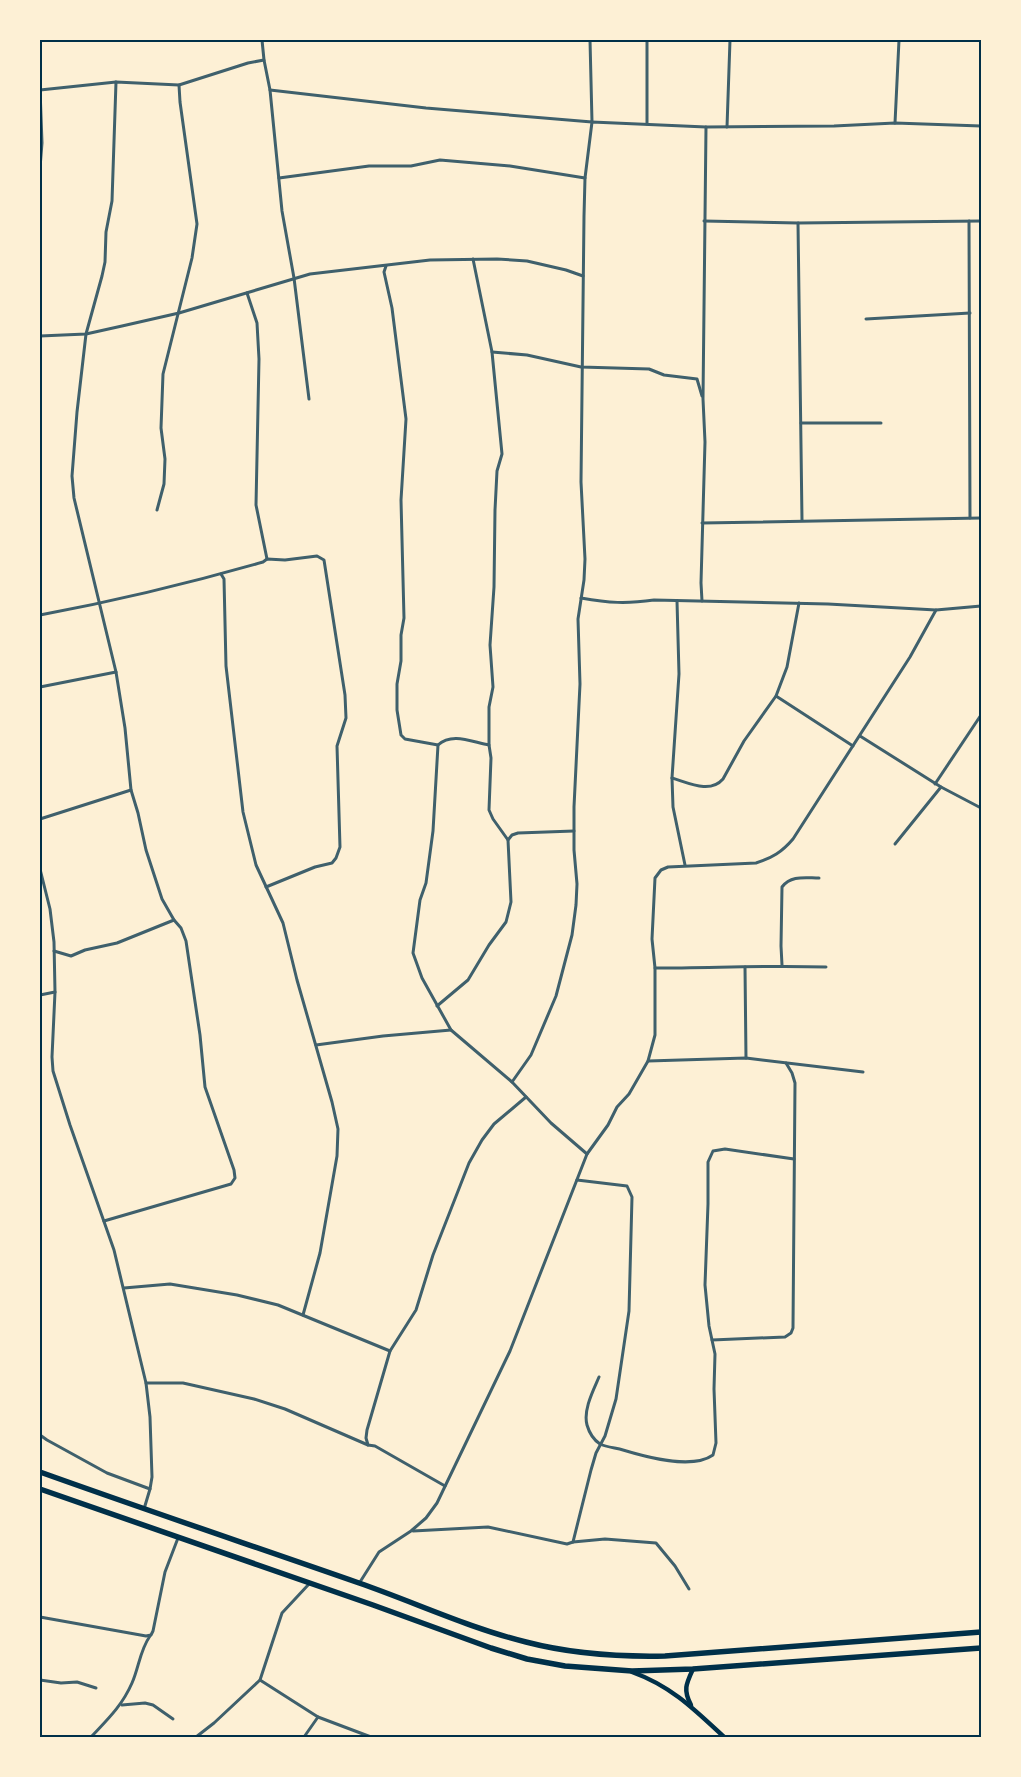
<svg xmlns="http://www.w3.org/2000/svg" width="1021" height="1777" viewBox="0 0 1021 1777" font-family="Roboto,sans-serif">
<rect width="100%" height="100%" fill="#fdf0d5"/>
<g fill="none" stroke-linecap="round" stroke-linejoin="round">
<g stroke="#3f606c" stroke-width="3">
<path d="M 262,40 L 264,60 L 270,90 L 282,211 L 294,278 L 309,399"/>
<path d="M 40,90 L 116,82 L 179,85 L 248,63 L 264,60"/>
<path d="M 270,90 L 426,108 L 592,122 L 590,40"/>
<path d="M 895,123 L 899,40"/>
<path d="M 647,124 L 647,40"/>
<path d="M 727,127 L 730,40"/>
<path d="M 40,168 L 42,143 L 40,89"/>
<path d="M 279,178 L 369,166 L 411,166 L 440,160 L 510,166 L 585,178"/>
<path d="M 704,221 L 798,223 L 981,221"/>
<path d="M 969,221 L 970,518"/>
<path d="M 798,223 L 802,520"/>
<path d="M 473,259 L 492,352 L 502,454 L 497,471 L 495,510 L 494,587 L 490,645 L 493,687 L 489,707 L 489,745 C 472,742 452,732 438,745 L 433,831 L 426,883 L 420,900 L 413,953 L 422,978 L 451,1030 L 512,1082 L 551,1123 L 587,1154"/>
<path d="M 386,266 L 384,272 L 392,308 L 406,419 L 401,500 L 404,618 L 401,635 L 401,661 L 397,684 L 397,710 L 401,735 L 405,739 L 438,745"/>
<path d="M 247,293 L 257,323 L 259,359 L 256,505 L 267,559"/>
<path d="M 866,319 L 970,313"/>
<path d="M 40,336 L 86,334 L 122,326 L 179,313 L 310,274 L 430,260 L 497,259 L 527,261 L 566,270 L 583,276"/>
<path d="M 492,352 L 527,355 L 581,367 L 649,369 L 664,375 L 697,379 L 702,396"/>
<path d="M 801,423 L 881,423"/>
<path d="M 157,510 L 164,484 L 165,459 L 161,428 L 163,374 L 192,258 L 197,224 L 180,102 L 179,85"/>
<path d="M 702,523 L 981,518"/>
<path d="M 221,574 L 224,579 L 226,666 L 243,812 L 256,865 L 283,923 L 297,980 L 332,1102 L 338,1129 L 337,1156 L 320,1253 L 303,1315"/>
<path d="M 581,598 C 609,603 626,604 654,600 L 828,604 L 936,610 L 981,606"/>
<path d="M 677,601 L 679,674 L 672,778 L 673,807 L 685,865"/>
<path d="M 702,601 L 701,583 L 705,442 L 703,399 L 706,127"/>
<path d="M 40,615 C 115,601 190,583 263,562 L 267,559 L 285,560 L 317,556 L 324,560 L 345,695 L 346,718 L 337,746 L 340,847 L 336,858 L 332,863 L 315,867 L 266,887"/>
<path d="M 40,687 L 116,672"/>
<path d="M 776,696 L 853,746"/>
<path d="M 860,736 L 941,787 L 981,808"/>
<path d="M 489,745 L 491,758 L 489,810 L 493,819 L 508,840"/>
<path d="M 672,778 C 689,783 710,794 723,779 L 744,741 L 776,696 L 787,667 L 799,603"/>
<path d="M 935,784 L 981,715"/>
<path d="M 40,819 L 131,790"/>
<path d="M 895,844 L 941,787"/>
<path d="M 40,869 L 50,909 L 54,942 L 55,992 L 52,1057 L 53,1071 L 70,1125 L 114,1250 L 146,1383 L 150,1417 L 152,1477 L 150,1489 L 144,1509"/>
<path d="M 54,951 L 71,956 L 85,950 L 117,943 L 174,920"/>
<path d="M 782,965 L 781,946 L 782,887 C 791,875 805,878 819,878"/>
<path d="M 745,967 L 746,1058"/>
<path d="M 655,968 C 712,968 769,965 826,967"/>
<path d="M 40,995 L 55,992"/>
<path d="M 437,1006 L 468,980 L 489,945 L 506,922 L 511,902 L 508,840 L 512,835 L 518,833 L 574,831"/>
<path d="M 316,1045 L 383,1036 L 451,1030"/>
<path d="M 648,1061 L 746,1058 L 863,1072"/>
<path d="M 512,1082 L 531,1055 L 556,996 L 572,935 L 576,905 L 577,884 L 574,850 L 574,807 L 580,684 L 578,619 L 584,580 L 585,559 L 581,482 L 584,216 L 585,178 L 592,122 L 706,127 L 834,126 L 895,123 L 981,126"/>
<path d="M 104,1221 L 231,1184 L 235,1178 L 234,1170 L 205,1087 L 200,1035 L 186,941 L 181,928 L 174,920 L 162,899 L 146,850 L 138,813 L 131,790 L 125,728 L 116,672 L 74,498 L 72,476 L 77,412 L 86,334 L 102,276 L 105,262 L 106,232 L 112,201 L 116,82"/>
<path d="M 124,1288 L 170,1284 L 237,1295 L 278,1305 L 390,1351"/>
<path d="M 712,1340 L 785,1337 L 791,1333 L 793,1328 L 795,1083 L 792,1073 L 786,1063"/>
<path d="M 599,1377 C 593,1391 583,1410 587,1425 C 589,1432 594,1440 600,1444 C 606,1447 616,1448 623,1450 C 646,1457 692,1470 713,1455 L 716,1443 L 714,1389 L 715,1354 L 709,1326 L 705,1285 L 708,1204 L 708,1162 L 713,1151 L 725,1149 L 794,1159"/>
<path d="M 146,1383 L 183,1383 L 254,1399 L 285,1409 L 368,1445"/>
<path d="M 40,1435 L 47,1440 L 107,1473 L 150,1489"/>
<path d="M 445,1486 L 375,1446 L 368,1445 L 366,1438 L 367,1430 L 390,1351 L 416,1310 L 433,1255 L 469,1163 L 482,1140 L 494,1124 L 526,1097"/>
<path d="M 413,1531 L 488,1527 L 567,1544 L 573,1542 L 591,1470 L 596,1453 L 605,1436 L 616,1399 L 629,1311 L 632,1197 L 627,1186 L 577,1180"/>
<path d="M 573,1542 L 605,1539 L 656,1543 L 675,1566 L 689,1589"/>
<path d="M 360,1582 L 379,1552 L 411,1531 L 426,1518 L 437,1503 L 510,1351 L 587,1154 L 608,1125 L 617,1107 L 629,1094 L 648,1061 L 655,1035 L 655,968 L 652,939 L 655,878 L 661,870 L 668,867 L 756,863 C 772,858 782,852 793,839 L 910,657 L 936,610"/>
<path d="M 40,1617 L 146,1636 L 151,1635 L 153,1631 L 165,1572 L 178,1538"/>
<path d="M 40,1680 L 61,1683 L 77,1682 L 96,1688"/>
<path d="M 260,1680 L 318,1717 L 371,1737"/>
<path d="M 122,1705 L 145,1703 L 153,1705 L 173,1719"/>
<path d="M 91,1737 C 107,1720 122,1706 132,1683 C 139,1667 140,1650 150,1636"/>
<path d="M 196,1737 L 214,1723 L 260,1680 L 282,1613 L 309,1584"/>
<path d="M 304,1737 L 318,1717"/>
</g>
<g stroke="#003049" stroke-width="4.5">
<path d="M 632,1672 C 671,1686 694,1709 724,1737"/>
<path d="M 691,1705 C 683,1690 686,1684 693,1669"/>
</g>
<g stroke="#003049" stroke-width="5.5">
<path d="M 40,1472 C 146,1510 253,1546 359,1583 C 414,1602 469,1628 526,1642 C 572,1654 619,1657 665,1656 L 981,1632"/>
<path d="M 40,1489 L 373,1605 L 491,1648 L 527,1659 L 565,1666 L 632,1671 L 693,1669 L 981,1648"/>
</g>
</g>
<rect width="1021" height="1777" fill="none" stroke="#fdf0d5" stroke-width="82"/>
<rect x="41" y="41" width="939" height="1695" fill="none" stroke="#003049" stroke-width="2"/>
</svg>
